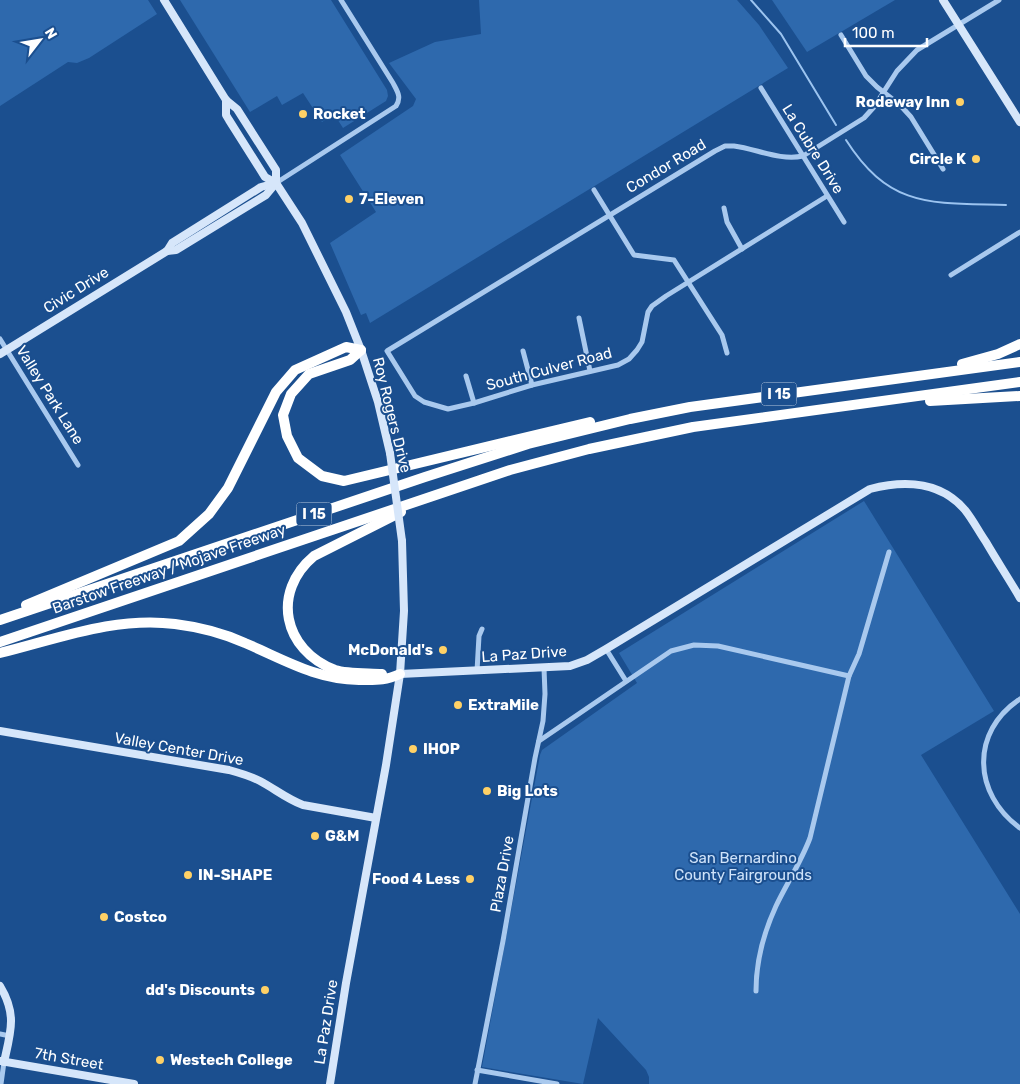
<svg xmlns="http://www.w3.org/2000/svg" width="1020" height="1084" viewBox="0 0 1020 1084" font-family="Rubik,sans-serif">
<rect width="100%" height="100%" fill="#1b4f8f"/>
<g fill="#2e69ad">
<path d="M 0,0 L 148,0 L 157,14 L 89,58 L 77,63 L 68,62 L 0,106 Z"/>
<path d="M 180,0 L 331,0 L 387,90 L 388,96 L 386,101 L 343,128 L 334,114 L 322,122 L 303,93 L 282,105 L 277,96 L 250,112 Z"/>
<path d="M 479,0 L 737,0 L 759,25 L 788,68 L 370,323 L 366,313 L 361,315 L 330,243 L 376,212 L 340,155 L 413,106 L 416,99 L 389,63 L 435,42 L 481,34 Z"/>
<path d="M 772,0 L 895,0 L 807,52 Z"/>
<path d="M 864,501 L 994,711 L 921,755 L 1020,914 L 1020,1084 L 649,1084 L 649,1077 L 646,1070 L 598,1018 L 583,1084 L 482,1067 L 540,755 L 542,750 L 637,683 L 619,653 Z"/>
</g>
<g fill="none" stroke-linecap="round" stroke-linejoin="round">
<g stroke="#9cc4f0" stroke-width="2">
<path d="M 751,0 L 781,34 L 836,125"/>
<path d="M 846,140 C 890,209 932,203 1006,205"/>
</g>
<g stroke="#a9c9ee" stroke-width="5">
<path d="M 841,35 L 866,76 L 877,87 L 900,105 L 911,117 L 943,169"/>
<path d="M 761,88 L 844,222"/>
<path d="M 276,183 L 396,106 C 402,97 397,91 393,83 L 341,0"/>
<path d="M 594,190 L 634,255 L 674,260 L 722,335 L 727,353"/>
<path d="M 827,196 L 666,296 L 652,306 L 648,312 L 642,342 L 637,350 L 629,359 L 618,365 L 532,385 L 474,403 L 448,409 L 424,402 L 415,396 L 387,351 L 715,151 L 725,146 L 734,146 C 757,149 780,161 803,156 L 864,118 L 874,107 L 897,71 L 917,50 L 999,0"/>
<path d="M 724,208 L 727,222 L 742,249"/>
<path d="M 951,275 L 1020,232"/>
<path d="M 579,318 L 590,371"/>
<path d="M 0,339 L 78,465"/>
<path d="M 523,351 L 532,385"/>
<path d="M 466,376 L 474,403"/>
<path d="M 606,649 L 626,681"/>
<path d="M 477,671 L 479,636 L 482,629"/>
<path d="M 1020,699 C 970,732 973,794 1020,828"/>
<path d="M 539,741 L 671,651 L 694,645 L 718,646 L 849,676"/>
<path d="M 756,991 C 756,963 764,932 776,906 C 787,883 801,862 810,838 L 849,676 L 859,654 L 889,552"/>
<path d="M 0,1034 L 10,1036"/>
<path d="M 477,1070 L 557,1084"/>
<path d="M 1,1084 L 4,1062"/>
<path d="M 475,1084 L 503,941 L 535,758 L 543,721 L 545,694 L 544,668"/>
</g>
<g stroke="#d6e6fa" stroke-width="8">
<path d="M 164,0 L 226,100 L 237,109 L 276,170 L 276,183"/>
<path d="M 943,0 L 1020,122"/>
<path d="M 226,100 L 226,115 L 229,120 L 265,177 L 276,183 L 302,223 L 346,312 L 361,350 L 378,402 L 390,453"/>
<path d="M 167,251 L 176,250 L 266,195 L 276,183"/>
<path d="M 0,354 L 167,251 L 172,243 L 261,187 L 276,183"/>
<path d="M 400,674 L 570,666 L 587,660 L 606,649 L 870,489 C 905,480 940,481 965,510 C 973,520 979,532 986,542 C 997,561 1009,579 1020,598"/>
<path d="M 0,731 L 229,770 C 240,773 250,776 260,781 C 275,789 287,799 303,805 L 376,818"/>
<path d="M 0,986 C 17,1014 11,1031 4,1062"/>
<path d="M 0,1061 L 134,1084"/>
<path d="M 330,1084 L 346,983 L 386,765 L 400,674 L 404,611 L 402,541"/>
</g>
<g stroke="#fff" stroke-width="10">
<path d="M 361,350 L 350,360 L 309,374 L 291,394 L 283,415 L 287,436 L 298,458 L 322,476 L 344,481 L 590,422"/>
<path d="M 962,364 L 998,354 L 1020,344"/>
<path d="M 930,401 L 1020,396"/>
<path d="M 26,605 L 179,541 L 209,514 L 228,488 L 276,392 L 295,370 L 346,347 L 361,350"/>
<path d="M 0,620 L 425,477 L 528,444 L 630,419 L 690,407 L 1020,362"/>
<path d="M 0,642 L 510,470 L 589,449 L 693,427 L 1020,382"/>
<path d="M 0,653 C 57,639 116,616 175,624 C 199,627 223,633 245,643 C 285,660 315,679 359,680 C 377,680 384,681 400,674"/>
<path d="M 382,674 C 369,673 347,674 335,670 C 283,650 271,592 314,556 L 401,512"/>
</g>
<path stroke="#d6e6fa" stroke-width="8" d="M 390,453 L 402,541"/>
</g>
<g fill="#ffd166" stroke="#1b4f8f" stroke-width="2">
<circle cx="960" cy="102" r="5"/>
<circle cx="303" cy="114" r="5"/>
<circle cx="976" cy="159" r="5"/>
<circle cx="349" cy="199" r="5"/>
<circle cx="443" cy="650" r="5"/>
<circle cx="458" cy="705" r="5"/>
<circle cx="413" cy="749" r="5"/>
<circle cx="487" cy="791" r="5"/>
<circle cx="315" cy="836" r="5"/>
<circle cx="188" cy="875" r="5"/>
<circle cx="470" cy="879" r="5"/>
<circle cx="104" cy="917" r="5"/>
<circle cx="265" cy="990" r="5"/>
<circle cx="160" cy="1060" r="5"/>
</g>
<g text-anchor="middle" stroke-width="4" stroke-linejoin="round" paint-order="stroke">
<g fill="#1b4f8f" stroke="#bbcadd" stroke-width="1">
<rect x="761.5" y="382.5" width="35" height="23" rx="4"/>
<rect x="296.5" y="502.5" width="35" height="23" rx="4"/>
</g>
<g font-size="14" font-weight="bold" fill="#fff">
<text x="779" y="399">I 15</text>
<text x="314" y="519">I 15</text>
</g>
<g font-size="15" font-weight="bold" fill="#fff" stroke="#1b4f8f" text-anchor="start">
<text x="950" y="107" text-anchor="end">Rodeway Inn</text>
<text x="313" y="119">Rocket</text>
<text x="966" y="164" text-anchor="end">Circle K</text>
<text x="359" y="204">7-Eleven</text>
<text x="433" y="655" text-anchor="end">McDonald's</text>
<text x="468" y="710">ExtraMile</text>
<text x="423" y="754">IHOP</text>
<text x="497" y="796">Big Lots</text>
<text x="325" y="841">G&amp;M</text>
<text x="198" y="880">IN-SHAPE</text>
<text x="460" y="884" text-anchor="end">Food 4 Less</text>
<text x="114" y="922">Costco</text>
<text x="255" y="995" text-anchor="end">dd's Discounts</text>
<text x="170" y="1065">Westech College</text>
</g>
<g font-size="15" fill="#fff" stroke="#1b4f8f">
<text transform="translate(813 149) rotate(58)" y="5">La Cubre Drive</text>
<text transform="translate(666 166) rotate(-31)" y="5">Condor Road</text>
<text transform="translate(76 290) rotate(-32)" y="5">Civic Drive</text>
<text transform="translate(549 369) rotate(-15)" y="5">South Culver Road</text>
<text transform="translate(50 395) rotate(58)" y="5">Valley Park Lane</text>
<text transform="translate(392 415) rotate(76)" y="5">Roy Rogers Drive</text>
<text transform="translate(169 569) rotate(-19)" y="5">Barstow Freeway / Mojave Freeway</text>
<text transform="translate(524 654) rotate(-4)" y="5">La Paz Drive</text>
<text transform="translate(179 749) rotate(10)" y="5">Valley Center Drive</text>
<text transform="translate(502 874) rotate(-80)" y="5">Plaza Drive</text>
<text transform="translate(326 1022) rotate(-81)" y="5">La Paz Drive</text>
<text transform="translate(69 1059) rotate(10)" y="5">7th Street</text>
</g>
<g font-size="15" fill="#cfe3fa" stroke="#1b4f8f">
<text x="743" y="863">San Bernardino<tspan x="743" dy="17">County Fairgrounds</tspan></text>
</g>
</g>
<g transform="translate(40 40) rotate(59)" stroke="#1b4f8f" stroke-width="4" paint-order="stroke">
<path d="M0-4L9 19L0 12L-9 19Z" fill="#ffffff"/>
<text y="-8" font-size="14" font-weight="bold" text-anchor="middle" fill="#ffffff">N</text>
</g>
<path d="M845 38v8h82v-8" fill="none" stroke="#ffffff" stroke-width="2.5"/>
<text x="852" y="38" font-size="15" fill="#ffffff" stroke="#1b4f8f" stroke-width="4" paint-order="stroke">100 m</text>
</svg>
